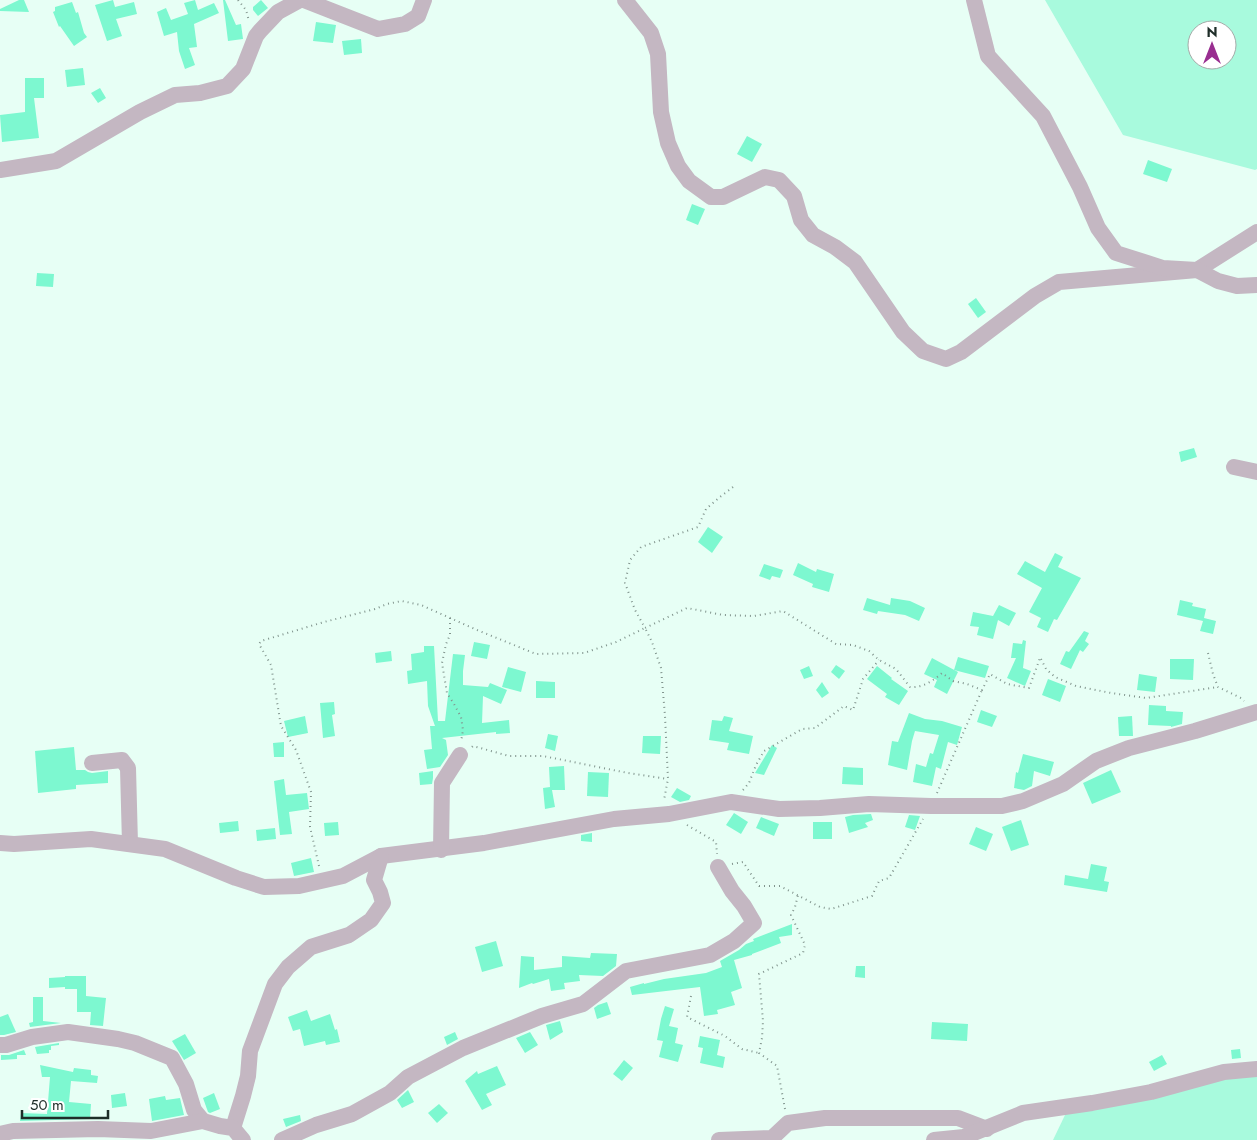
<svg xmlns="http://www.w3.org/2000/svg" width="1257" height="1140" viewBox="0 0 1257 1140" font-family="Jost,sans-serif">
<rect width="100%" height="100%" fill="#e7fff5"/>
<g fill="#a8fadd" fill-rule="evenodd">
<path d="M 1045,0 L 1257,0 L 1257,169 L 1255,170 L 1123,135 ZM 1197,30 L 1227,30 L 1227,60 L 1197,60 Z"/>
<path d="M 1257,1076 L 1257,1140 L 1053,1140 L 1066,1113 L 1229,1077 Z"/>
</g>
<g fill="#7df8d0">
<path d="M 19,0 L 24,0 L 29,12 L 0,11 L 0,9 Z"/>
<path d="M 113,0 L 115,7 L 134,2 L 137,14 L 116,19 L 122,36 L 107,41 L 95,5 Z"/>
<path d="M 195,0 L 198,10 L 214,3 L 219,13 L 194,24 L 197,47 L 189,48 L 195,65 L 185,69 L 179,51 L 177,32 L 164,36 L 157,12 L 166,8 L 171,20 L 188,14 L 184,3 Z"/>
<path d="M 223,0 L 225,0 L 236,25 L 241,24 L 243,39 L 228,41 Z"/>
<path d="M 261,0 L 268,8 L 258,16 L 253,10 L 253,7 Z"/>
<path d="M 72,2 L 76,13 L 78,12 L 84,33 L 87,37 L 74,46 L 60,26 L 59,27 L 53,12 L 55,11 L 55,7 Z"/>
<path d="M 316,22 L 336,25 L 333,43 L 313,41 Z"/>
<path d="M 361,39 L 362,53 L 344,55 L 342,41 Z"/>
<path d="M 83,68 L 85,85 L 67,87 L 65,70 Z"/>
<path d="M 25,78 L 44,78 L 44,98 L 34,98 L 39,138 L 2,142 L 0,115 L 25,112 Z"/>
<path d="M 100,88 L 106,98 L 98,103 L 91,93 Z"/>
<path d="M 747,136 L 762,144 L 752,162 L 737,154 Z"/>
<path d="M 1148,160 L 1172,169 L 1167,182 L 1143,174 Z"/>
<path d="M 692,204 L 705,209 L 698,225 L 686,220 Z"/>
<path d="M 37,273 L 54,274 L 53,287 L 36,286 Z"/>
<path d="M 976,298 L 986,312 L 978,318 L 968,304 Z"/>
<path d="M 1194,448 L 1197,457 L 1181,462 L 1179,452 Z"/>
<path d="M 708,527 L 723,537 L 712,553 L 698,542 Z"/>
<path d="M 1055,553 L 1063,557 L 1058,567 L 1081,578 L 1057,620 L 1054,619 L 1048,632 L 1037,627 L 1041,618 L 1029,612 L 1042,588 L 1017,574 L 1025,561 L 1045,572 Z"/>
<path d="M 798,563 L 816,572 L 817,569 L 834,574 L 829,592 L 812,587 L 813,584 L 793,575 Z"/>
<path d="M 764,564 L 783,570 L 780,578 L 772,576 L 770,580 L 759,576 Z"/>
<path d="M 867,598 L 890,605 L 891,598 L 910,601 L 925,608 L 919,621 L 905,615 L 878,611 L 877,614 L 863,610 Z"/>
<path d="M 1180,600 L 1193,603 L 1192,606 L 1206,609 L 1204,618 L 1216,621 L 1213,634 L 1200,631 L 1203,621 L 1177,615 Z"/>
<path d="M 999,605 L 1016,613 L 1009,626 L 998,620 L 993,639 L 977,635 L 979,627 L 970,626 L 973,612 L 993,616 Z"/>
<path d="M 1084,631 L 1089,633 L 1085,641 L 1089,644 L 1083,652 L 1080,650 L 1071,669 L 1060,664 L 1066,651 L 1069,652 Z"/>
<path d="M 1023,640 L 1026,641 L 1023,668 L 1031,671 L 1025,686 L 1007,678 L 1016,658 L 1011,658 L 1013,643 L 1022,644 Z"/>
<path d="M 474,642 L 490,645 L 487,659 L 471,656 Z"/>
<path d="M 424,646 L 434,646 L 438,721 L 445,721 L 453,654 L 465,655 L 463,671 L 463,685 L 488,687 L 490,683 L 507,690 L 501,704 L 483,696 L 482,723 L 509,720 L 510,733 L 496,734 L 496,732 L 442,738 L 446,740 L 448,755 L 440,767 L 427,769 L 424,750 L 432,749 L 430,726 L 435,726 L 428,706 L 427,681 L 408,684 L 407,671 L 412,670 L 411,654 L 424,652 Z"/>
<path d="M 391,651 L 392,661 L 376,663 L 375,653 Z"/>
<path d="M 958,657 L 989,666 L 985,678 L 954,670 Z"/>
<path d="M 932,658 L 958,672 L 947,694 L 934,687 L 937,680 L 924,674 Z"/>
<path d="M 1170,659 L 1194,659 L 1193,680 L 1170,679 Z"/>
<path d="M 836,665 L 845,671 L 839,679 L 831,672 Z"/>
<path d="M 809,666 L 813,676 L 804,679 L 800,670 Z"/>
<path d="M 877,666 L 892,678 L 891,679 L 908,691 L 899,705 L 885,697 L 887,694 L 867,679 Z"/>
<path d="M 508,667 L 526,672 L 521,692 L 502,687 Z"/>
<path d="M 1139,674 L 1157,677 L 1155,692 L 1137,690 Z"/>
<path d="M 1048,679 L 1066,686 L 1060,702 L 1042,695 Z"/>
<path d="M 536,681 L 555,682 L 555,698 L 536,698 Z"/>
<path d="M 822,682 L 829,693 L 822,698 L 816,690 Z"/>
<path d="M 334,702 L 335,714 L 332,715 L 335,736 L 323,738 L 320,703 Z"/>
<path d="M 1149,705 L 1166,706 L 1166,711 L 1183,712 L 1182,724 L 1171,727 L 1171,726 L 1148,725 Z"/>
<path d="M 981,710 L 997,716 L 992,727 L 977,722 Z"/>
<path d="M 909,713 L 925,719 L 942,721 L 962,727 L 957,745 L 948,742 L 941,769 L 936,767 L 932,786 L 913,782 L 916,764 L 926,767 L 930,753 L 933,754 L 939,735 L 915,731 L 912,741 L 907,770 L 888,765 L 892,741 L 898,742 Z"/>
<path d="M 305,716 L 308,733 L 288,737 L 284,721 Z"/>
<path d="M 724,716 L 733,718 L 729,731 L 753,736 L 749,754 L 727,750 L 729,743 L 709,740 L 712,720 L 722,721 Z"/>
<path d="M 1132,716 L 1133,736 L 1119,736 L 1118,717 Z"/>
<path d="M 548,734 L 558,736 L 555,751 L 545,748 Z"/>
<path d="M 643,736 L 661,736 L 660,754 L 642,753 Z"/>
<path d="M 284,742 L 284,757 L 274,757 L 273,743 Z"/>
<path d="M 772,745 L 777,748 L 764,775 L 755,773 Z"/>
<path d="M 74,747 L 76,770 L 85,770 L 88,772 L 92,773 L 108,771 L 108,783 L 76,785 L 76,789 L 38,793 L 35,751 Z"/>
<path d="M 1023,754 L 1054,762 L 1050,776 L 1034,771 L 1032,786 L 1024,790 L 1014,788 L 1016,772 L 1018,773 Z"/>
<path d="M 564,766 L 565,790 L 552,790 L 555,807 L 545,809 L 543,788 L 550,787 L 549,767 Z"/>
<path d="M 843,767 L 863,768 L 863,785 L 842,784 Z"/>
<path d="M 1111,770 L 1121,792 L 1092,804 L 1083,783 Z"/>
<path d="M 433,771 L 433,778 L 432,784 L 420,785 L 419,773 Z"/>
<path d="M 588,772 L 609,773 L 608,797 L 587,796 Z"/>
<path d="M 284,779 L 286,795 L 307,793 L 309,809 L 289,812 L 292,834 L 280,835 L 274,781 Z"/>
<path d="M 677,788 L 691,796 L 689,800 L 680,802 L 671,797 Z"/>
<path d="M 734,813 L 748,822 L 741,834 L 726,825 Z"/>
<path d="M 871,814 L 873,820 L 865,823 L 868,827 L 849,833 L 845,817 L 853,815 Z"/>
<path d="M 909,815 L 920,816 L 915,830 L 905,827 Z"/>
<path d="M 761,817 L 779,824 L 774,836 L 756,828 Z"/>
<path d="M 1021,820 L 1029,845 L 1011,851 L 1002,827 Z"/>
<path d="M 238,821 L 239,831 L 220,833 L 219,823 Z"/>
<path d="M 338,822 L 339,835 L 325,836 L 324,823 Z"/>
<rect x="813" y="822" width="19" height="17"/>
<path d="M 976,827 L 993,834 L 986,851 L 969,844 Z"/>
<path d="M 275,828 L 276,839 L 257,841 L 256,830 Z"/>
<path d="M 592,833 L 592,842 L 581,841 L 581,835 Z"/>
<path d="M 311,858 L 314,872 L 294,876 L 291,863 Z"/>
<path d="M 1091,864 L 1107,867 L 1104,881 L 1109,882 L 1107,892 L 1064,885 L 1065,875 L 1088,879 Z"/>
<path d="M 792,924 L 792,935 L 779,937 L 781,943 L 752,954 L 752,955 L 734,960 L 742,988 L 731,992 L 735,1005 L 717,1010 L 718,1014 L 704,1016 L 700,987 L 632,995 L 630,987 L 644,983 L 644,984 L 664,979 L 706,973 L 722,967 L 720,961 L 739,950 L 746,944 L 754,941 L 753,939 Z"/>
<path d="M 496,941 L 503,966 L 482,972 L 475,947 Z"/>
<path d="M 591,953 L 617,954 L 616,966 L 603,976 L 579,975 L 580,981 L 564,983 L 565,989 L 551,991 L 549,979 L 533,984 L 532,983 L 519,988 L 521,956 L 534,957 L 534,970 L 562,967 L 562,956 L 590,958 Z"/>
<path d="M 856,966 L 865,966 L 865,978 L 855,977 Z"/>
<path d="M 65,976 L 86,976 L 86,996 L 106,998 L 103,1026 L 90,1025 L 91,1012 L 77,1012 L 77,989 L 65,989 L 65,987 L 49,988 L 49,978 L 65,977 Z"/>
<path d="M 33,997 L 43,997 L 43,1021 L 61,1023 L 30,1027 L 29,1023 L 33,1022 Z"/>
<path d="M 607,1002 L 611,1014 L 597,1019 L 594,1008 L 598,1005 Z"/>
<path d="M 665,1006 L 674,1009 L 669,1026 L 678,1028 L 675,1043 L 683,1045 L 678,1062 L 659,1057 L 663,1041 L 657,1040 L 661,1019 Z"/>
<path d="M 307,1010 L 311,1021 L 330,1014 L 335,1030 L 337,1029 L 340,1042 L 326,1045 L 325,1041 L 304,1046 L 300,1029 L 293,1031 L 288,1017 Z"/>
<path d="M 8,1014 L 16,1032 L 4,1035 L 0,1035 L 0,1017 Z"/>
<path d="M 560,1021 L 563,1032 L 550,1040 L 546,1025 Z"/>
<path d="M 932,1022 L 968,1024 L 967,1041 L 931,1039 Z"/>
<path d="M 455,1032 L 458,1039 L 447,1045 L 444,1037 Z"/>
<path d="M 530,1032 L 538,1045 L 525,1053 L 516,1038 Z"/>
<path d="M 185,1034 L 196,1053 L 184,1060 L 172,1041 Z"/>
<path d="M 700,1036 L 720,1040 L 717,1055 L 725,1057 L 723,1068 L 700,1063 L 703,1048 L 698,1047 Z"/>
<path d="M 59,1043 L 59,1045 L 51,1046 L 51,1050 L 49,1050 L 49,1053 L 37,1054 L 35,1047 Z"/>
<path d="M 1240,1049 L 1241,1058 L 1232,1059 L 1231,1050 Z"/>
<path d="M 24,1050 L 26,1055 L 17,1055 L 17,1059 L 1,1060 L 1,1055 L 9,1055 Z"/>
<path d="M 1162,1055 L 1167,1064 L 1154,1071 L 1149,1062 Z"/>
<path d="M 624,1060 L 633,1068 L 622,1081 L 613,1074 Z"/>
<path d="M 40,1065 L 73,1072 L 74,1068 L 91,1070 L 91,1075 L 98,1076 L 97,1083 L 71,1081 L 69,1102 L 91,1104 L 90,1119 L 20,1121 L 21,1113 L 47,1114 L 50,1077 L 42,1077 Z"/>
<path d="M 497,1066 L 506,1085 L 486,1094 L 492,1105 L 482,1110 L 465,1081 L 477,1071 L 478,1074 Z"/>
<path d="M 408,1090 L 414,1102 L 402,1108 L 397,1100 Z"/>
<path d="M 125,1093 L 127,1106 L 112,1108 L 111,1095 Z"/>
<path d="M 214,1093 L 220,1109 L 210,1113 L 208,1112 L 203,1098 Z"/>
<path d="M 165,1096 L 166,1100 L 180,1098 L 184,1115 L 152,1121 L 149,1099 Z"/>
<path d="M 439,1104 L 448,1113 L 437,1123 L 428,1113 Z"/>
<path d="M 300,1115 L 301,1121 L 286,1127 L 283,1119 Z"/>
</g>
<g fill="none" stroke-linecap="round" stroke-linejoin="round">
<g stroke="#81948d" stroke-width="2" stroke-dasharray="1 4" stroke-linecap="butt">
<path d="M 238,0 L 246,10 L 249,21"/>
<path d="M 733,487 L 720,497 L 706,509 L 698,527 L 641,547 L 630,560 L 625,583 L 635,610 L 645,628 L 687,608 L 723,615 L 754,616 L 783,611 L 836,644 L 853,645 L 869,651 L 879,660 L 896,669 L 910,687 C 922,688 933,681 942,673 L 953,681 L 967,684 L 982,690 L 990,674 L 1007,684 L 1029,688 L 1040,658"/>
<path d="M 450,618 L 450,635 L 446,644 L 442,663 L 447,693 L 454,704 L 461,717 L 463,730 L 461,742"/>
<path d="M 1208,653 L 1213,674 L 1218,687 L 1241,698 L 1244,701"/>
<path d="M 1041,659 L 1046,669 L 1055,677 L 1076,686 L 1111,693 L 1146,698 L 1218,687"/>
<path d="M 472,747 L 473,746 L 509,756 L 543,756 L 628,773 L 668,779"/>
<path d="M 743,790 L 749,783 L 756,765 L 764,751 L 802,729 L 815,728 L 844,706 L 853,710 L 863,679 L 879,660"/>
<path d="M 937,793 L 982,690"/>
<path d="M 687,825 L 716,842 L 717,854"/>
<path d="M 732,864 L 743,862 L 759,886 L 780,886 L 820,907 L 831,909 L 872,896 L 879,881 L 889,878 L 923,819"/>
<path d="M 319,866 L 310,827 L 311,792 L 296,750 L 281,726 L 271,665 L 259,644 L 261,641 L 324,622 L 375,609 L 387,604 L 402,601 L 421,605 L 477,630 L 536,654 L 584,653 L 616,642 L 645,628 L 652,642 L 661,668 L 665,716 L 668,779 L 664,800"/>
<path d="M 691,996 L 687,1017 L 725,1036 L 742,1049 L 759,1053"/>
<path d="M 785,1109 L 777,1066 L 759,1053 L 762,1038 L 763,1021 L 759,974 L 803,953 L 805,945 L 791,915 L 795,907 L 798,895"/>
</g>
<g stroke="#c4b7c2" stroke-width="16">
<path d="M 304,0 L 378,29 L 405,24 L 418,16 L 424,0"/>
<path d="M 625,0 L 651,33 L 658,54 L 661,112 L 668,143 L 678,166 L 689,181 L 711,197 L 723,197 L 765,177 L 779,180 L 794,196 L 801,220 L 813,235 L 835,247 L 855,262 L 903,332 L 923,351 L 946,359 L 961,352 L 1035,296 L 1059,282 L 1197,270 L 1257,232"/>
<path d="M 974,0 L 988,56 L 1043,116 L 1080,187 L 1098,228 L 1116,253 L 1163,268 L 1197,270 L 1218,281 L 1237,286 L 1257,285"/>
<path d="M 0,170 L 56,161 L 140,112 L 175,95 L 200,93 L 227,86 L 243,69 L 256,36 L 260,31 L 278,12 L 300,0"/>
<path d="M 1234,467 L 1257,472"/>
<path d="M 92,763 L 122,760 L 128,768 L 130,844"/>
<path d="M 0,843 L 14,844 L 91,839 L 165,849 L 236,878 L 264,887 L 299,886 L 343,876 L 381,856 L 484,843 L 614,819 L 669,814 L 731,802 L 779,809 L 820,808 L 869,804 L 931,806 L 1002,806 L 1023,801 L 1063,784 L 1096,761 L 1129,748 L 1195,731 L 1257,712"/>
<path d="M 441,850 L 442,783 L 460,755"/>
<path d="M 0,1045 L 6,1045 L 32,1037 L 68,1032 L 118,1039 L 135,1043 L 172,1058 L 186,1084 L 194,1110 L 203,1121"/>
<path d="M 233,1128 L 243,1096 L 248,1076 L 250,1051 L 275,984 L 288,967 L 311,947 L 349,935 L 371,920 L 383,903 L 380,892 L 374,880 L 381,856"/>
<path d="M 0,1134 L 13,1131 L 98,1129 L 151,1131 L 203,1121 L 220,1126 L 233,1128 L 243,1140"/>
<path d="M 282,1140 L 316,1125 L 352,1114 L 390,1093 L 408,1077 L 463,1048 L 542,1016 L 583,1004 L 626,971 L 710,955 L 734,941 L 754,923 L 744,906 L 732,891 L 718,867"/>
<path d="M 719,1140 L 772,1138 L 788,1123 L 825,1118 L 958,1118 L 987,1129"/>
<path d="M 934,1140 L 964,1137 L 1023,1113 L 1092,1103 L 1151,1092 L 1224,1072 L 1257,1069"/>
</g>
</g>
<g transform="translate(1212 45)"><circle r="24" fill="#ffffff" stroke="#a5aba9"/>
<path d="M0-4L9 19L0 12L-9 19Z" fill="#992e90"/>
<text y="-8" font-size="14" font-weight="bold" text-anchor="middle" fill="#1e2d28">N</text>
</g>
<path d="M22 1110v8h86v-8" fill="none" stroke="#1e2d28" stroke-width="2.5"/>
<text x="30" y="1110" font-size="15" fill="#1e2d28" stroke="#ffffff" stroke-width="4" paint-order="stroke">50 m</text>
</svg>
